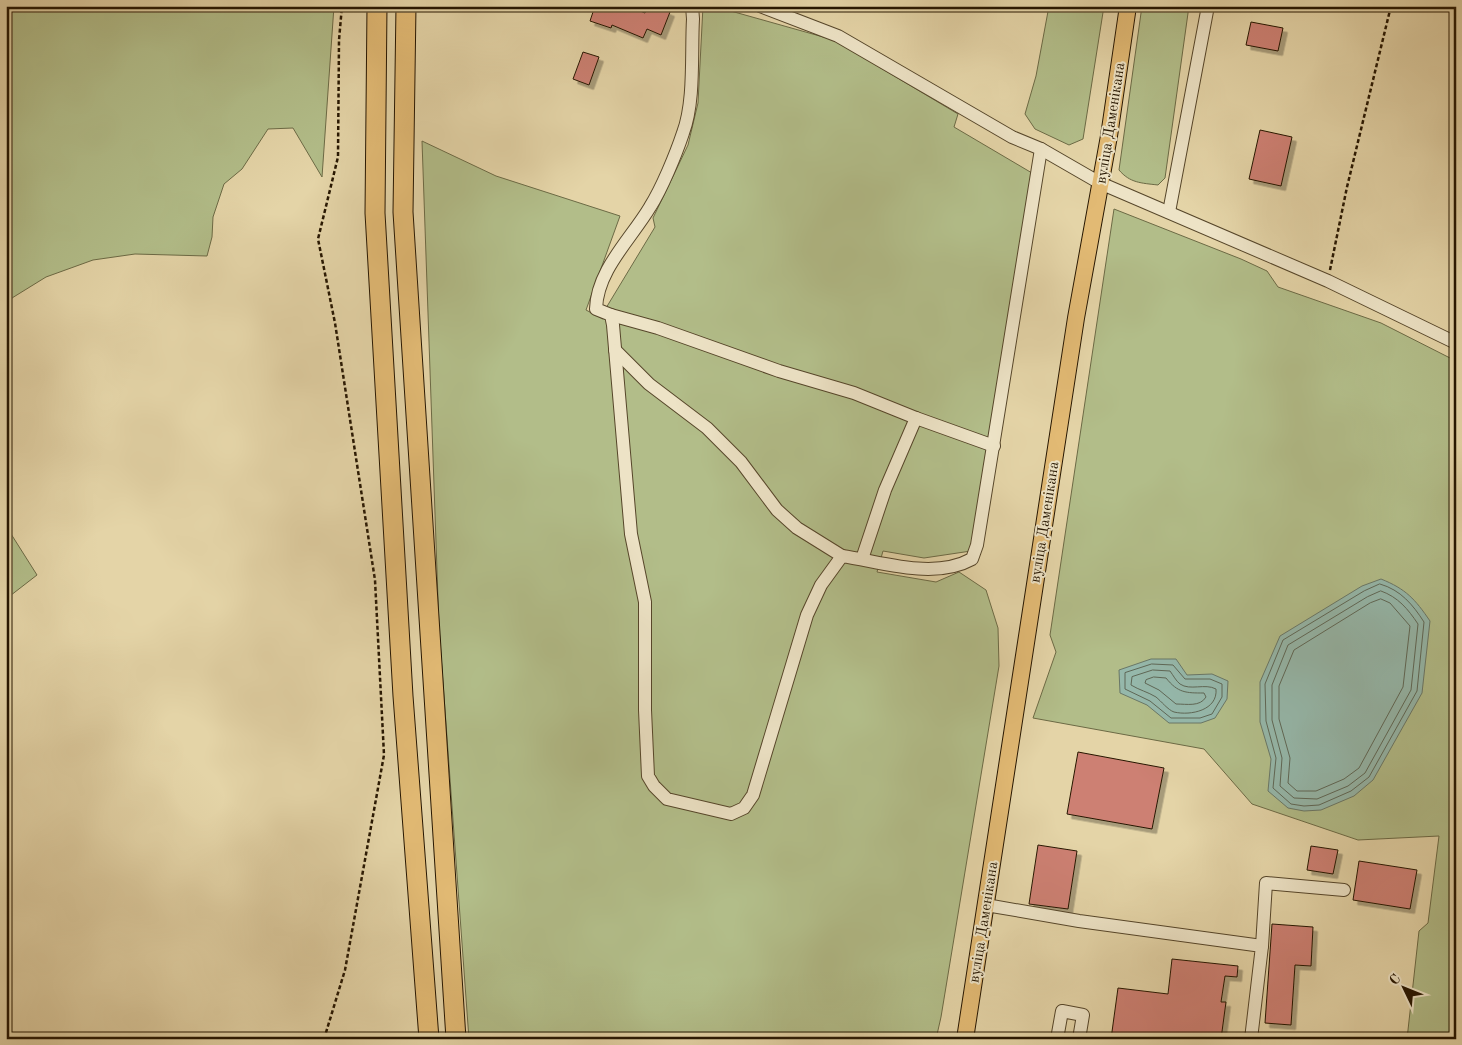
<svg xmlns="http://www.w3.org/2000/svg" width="1462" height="1045" viewBox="0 0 1462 1045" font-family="'Old Standard TT',serif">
<defs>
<filter id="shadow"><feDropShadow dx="4.5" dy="4.5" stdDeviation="0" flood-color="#0004"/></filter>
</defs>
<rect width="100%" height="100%" fill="#e4d4a7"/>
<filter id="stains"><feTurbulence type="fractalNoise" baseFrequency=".004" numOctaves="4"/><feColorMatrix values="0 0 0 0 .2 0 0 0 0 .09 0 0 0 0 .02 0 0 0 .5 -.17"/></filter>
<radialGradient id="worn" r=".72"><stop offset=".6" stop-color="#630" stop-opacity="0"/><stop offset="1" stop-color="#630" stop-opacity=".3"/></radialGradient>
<g fill="#b2bd89" stroke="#6c6a45">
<path d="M 6,6 L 334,6 L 322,177 L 293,128 L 268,129 L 242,169 L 224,184 L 213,217 L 212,237 L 207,256 L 135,254 L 93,260 L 46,277 L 12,298 L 6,314 Z"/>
<path d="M 703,6 L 713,6 L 834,40 L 958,114 L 954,127 L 1032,173 L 971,551 L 924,558 L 883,551 L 877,572 L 936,582 L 959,572 L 986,590 L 998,628 L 999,666 L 941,1017 L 936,1039 L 469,1039 L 439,628 L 422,141 L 496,176 L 620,216 L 586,310 L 603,319 L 603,313 L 655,227 L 653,218 L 688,145 L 698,103 Z"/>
<path d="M 1049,6 L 1104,6 L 1083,139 L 1069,145 L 1035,129 L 1025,114 L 1036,76 Z"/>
<path d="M 1142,6 L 1189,6 L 1165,178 L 1158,185 C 1141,183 1130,183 1119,170 Z"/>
<path d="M 1114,209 L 1241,259 L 1267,271 L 1278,287 L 1381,323 L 1456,361 L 1456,1039 L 1407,1039 L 1419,931 L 1428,923 L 1439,836 L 1358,840 L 1252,804 L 1204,749 L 1033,718 L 1056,652 L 1050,635 Z"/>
<path d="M 6,526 L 37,575 L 6,599 Z"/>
</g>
<g fill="#95b8ab" stroke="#697767">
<path d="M 1381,579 C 1406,589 1415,599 1430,621 L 1422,693 L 1373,780 L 1354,796 L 1321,810 L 1304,811 L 1288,808 L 1268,791 L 1271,759 L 1260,722 L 1260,682 L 1280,636 L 1362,586 Z"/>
<path d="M 1151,659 L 1176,659 L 1187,675 L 1212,674 L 1228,681 L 1227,699 L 1215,718 L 1201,723 L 1169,723 L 1147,705 L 1120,693 L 1119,670 Z"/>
</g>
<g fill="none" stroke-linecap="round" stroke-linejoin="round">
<g stroke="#5e6756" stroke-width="1">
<path d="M 1380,584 C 1401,590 1413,605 1424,622 L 1417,691 L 1369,777 L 1351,791 L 1319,805 L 1304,806 L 1291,804 L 1273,788 L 1276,758 L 1266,721 L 1265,684 L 1283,640 L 1364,591 Z"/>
<path d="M 1381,591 C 1398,597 1408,609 1418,624 L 1411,690 L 1365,773 L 1348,786 L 1317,799 L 1294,798 L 1280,786 L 1282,758 L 1272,720 L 1272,685 L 1288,645 L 1367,597 Z"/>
<path d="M 1381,599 L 1390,603 L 1410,626 L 1403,687 L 1359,768 L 1344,779 L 1316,791 L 1297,791 L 1288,783 L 1290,758 L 1279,719 L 1279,686 L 1294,650 L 1370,603 Z"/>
<path d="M 1152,664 L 1173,665 L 1185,679 L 1210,679 L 1222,684 L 1222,697 L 1212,714 L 1200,718 L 1171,718 L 1150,701 L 1125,689 L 1125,673 Z"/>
<path d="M 1153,670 L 1170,671 C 1173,675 1176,681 1180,684 C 1190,691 1205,683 1216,689 C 1218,710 1191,716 1174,712 C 1168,710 1161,701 1156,697 C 1148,692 1139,690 1131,685 L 1132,677 Z"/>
<path d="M 1154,677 L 1166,678 C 1178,693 1186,693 1204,693 L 1206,697 C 1200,707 1187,704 1176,704 L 1159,690 L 1145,683 L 1146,680 Z"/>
</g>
</g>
<g fill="#cd8073" stroke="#261601" filter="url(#shadow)">
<path d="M 595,6 L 628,6 L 645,13 L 648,6 L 655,6 L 670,12 L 661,35 L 647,29 L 643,38 L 612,25 L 611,28 L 590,21 Z"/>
<path d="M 1251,22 L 1283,28 L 1278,51 L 1246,45 Z"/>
<path d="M 583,52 L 599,57 L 589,85 L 573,79 Z"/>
<path d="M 1260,130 L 1292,137 L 1281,186 L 1249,179 Z"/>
<path d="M 1078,752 L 1164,768 L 1152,829 L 1067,814 Z"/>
<path d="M 1038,845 L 1077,851 L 1068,909 L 1029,904 Z"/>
<path d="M 1311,846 L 1338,850 L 1333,874 L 1307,870 Z"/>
<path d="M 1359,861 L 1417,870 L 1410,909 L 1353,900 Z"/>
<path d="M 1272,924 L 1313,927 L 1311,966 L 1295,965 L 1291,1025 L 1265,1023 Z"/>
<path d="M 1172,959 L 1238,966 L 1237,977 L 1225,976 L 1221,1002 L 1226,1002 L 1221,1039 L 1111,1039 L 1118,988 L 1168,994 Z"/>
</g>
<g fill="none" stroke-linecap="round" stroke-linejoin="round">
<g stroke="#56462a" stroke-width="14">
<g id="minor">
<path d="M 692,6 L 693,19 C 691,54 695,101 683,133 C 676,154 662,188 650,207 C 631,239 597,270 596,309 L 611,315 L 613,325 L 631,534 L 645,602 L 645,710 L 648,776 L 654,786 L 667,799 L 731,814 L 744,808 L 753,795 L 807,615 L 821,585 L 842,556 C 883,562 934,580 972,559 L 977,545 L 1041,149"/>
<path d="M 760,6 L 838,36 L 1012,137 L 1041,149 L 1100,183 L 1328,281 L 1456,343"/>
<path d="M 1169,212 L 1208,6"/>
<path d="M 611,315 L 658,328 L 779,371 L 854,393 L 916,418"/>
<path d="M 615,350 L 649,384 L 707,428 L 741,462 L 777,510 L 797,528 L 842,556"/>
<path d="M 862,559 L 885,490 L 916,418 L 994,446"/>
<path d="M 986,905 L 1079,921 L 1262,946 L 1251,1039"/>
<path d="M 1262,946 L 1266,883 L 1344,890"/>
<path d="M 1057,1039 L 1062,1011 L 1083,1015 L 1079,1039"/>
</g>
</g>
<g stroke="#261601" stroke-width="18">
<path id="major" d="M 965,1039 L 1076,318 L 1109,136 L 1128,6"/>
</g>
<g stroke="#261601" stroke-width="21">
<g id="highway">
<path d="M 377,6 L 375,213 L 403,696 L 429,1039"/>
<path d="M 406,6 L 403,212 L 456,1039"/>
</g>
</g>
<g stroke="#261601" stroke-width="2.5" stroke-dasharray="4 2.5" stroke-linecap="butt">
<path d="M 1330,270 L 1347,187 L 1391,6"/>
<path d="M 324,1039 L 345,970 L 384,755 L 375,580 L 335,323 L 318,239 L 338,157 L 339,40 L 342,6"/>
</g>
<use href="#minor" stroke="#ede3c6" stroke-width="12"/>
<use href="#major" stroke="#e2ba74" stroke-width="16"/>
<use href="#highway" stroke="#e2ba74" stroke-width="19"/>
</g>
<g text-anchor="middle" stroke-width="4" stroke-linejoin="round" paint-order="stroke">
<g font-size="15" fill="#261601" stroke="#ede3c6">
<text transform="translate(1110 123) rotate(-81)" y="5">вуліца Даменікана</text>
<text transform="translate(1044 522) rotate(-81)" y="5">вуліца Даменікана</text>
<text transform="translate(983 922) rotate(-81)" y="5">вуліца Даменікана</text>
</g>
</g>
<rect width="1462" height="1045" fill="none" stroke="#e4d4a7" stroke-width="25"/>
<rect x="8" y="8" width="1447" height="1030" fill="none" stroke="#261601" stroke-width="2.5"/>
<rect x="12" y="12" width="1437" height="1020" fill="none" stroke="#261601"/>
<g transform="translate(1404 988) rotate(313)" stroke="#ede3c6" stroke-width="4" paint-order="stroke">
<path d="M0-4L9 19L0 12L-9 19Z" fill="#261601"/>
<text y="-8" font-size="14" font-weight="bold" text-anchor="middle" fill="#261601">С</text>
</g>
<rect width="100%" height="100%" filter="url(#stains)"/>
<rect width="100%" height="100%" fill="url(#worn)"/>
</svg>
